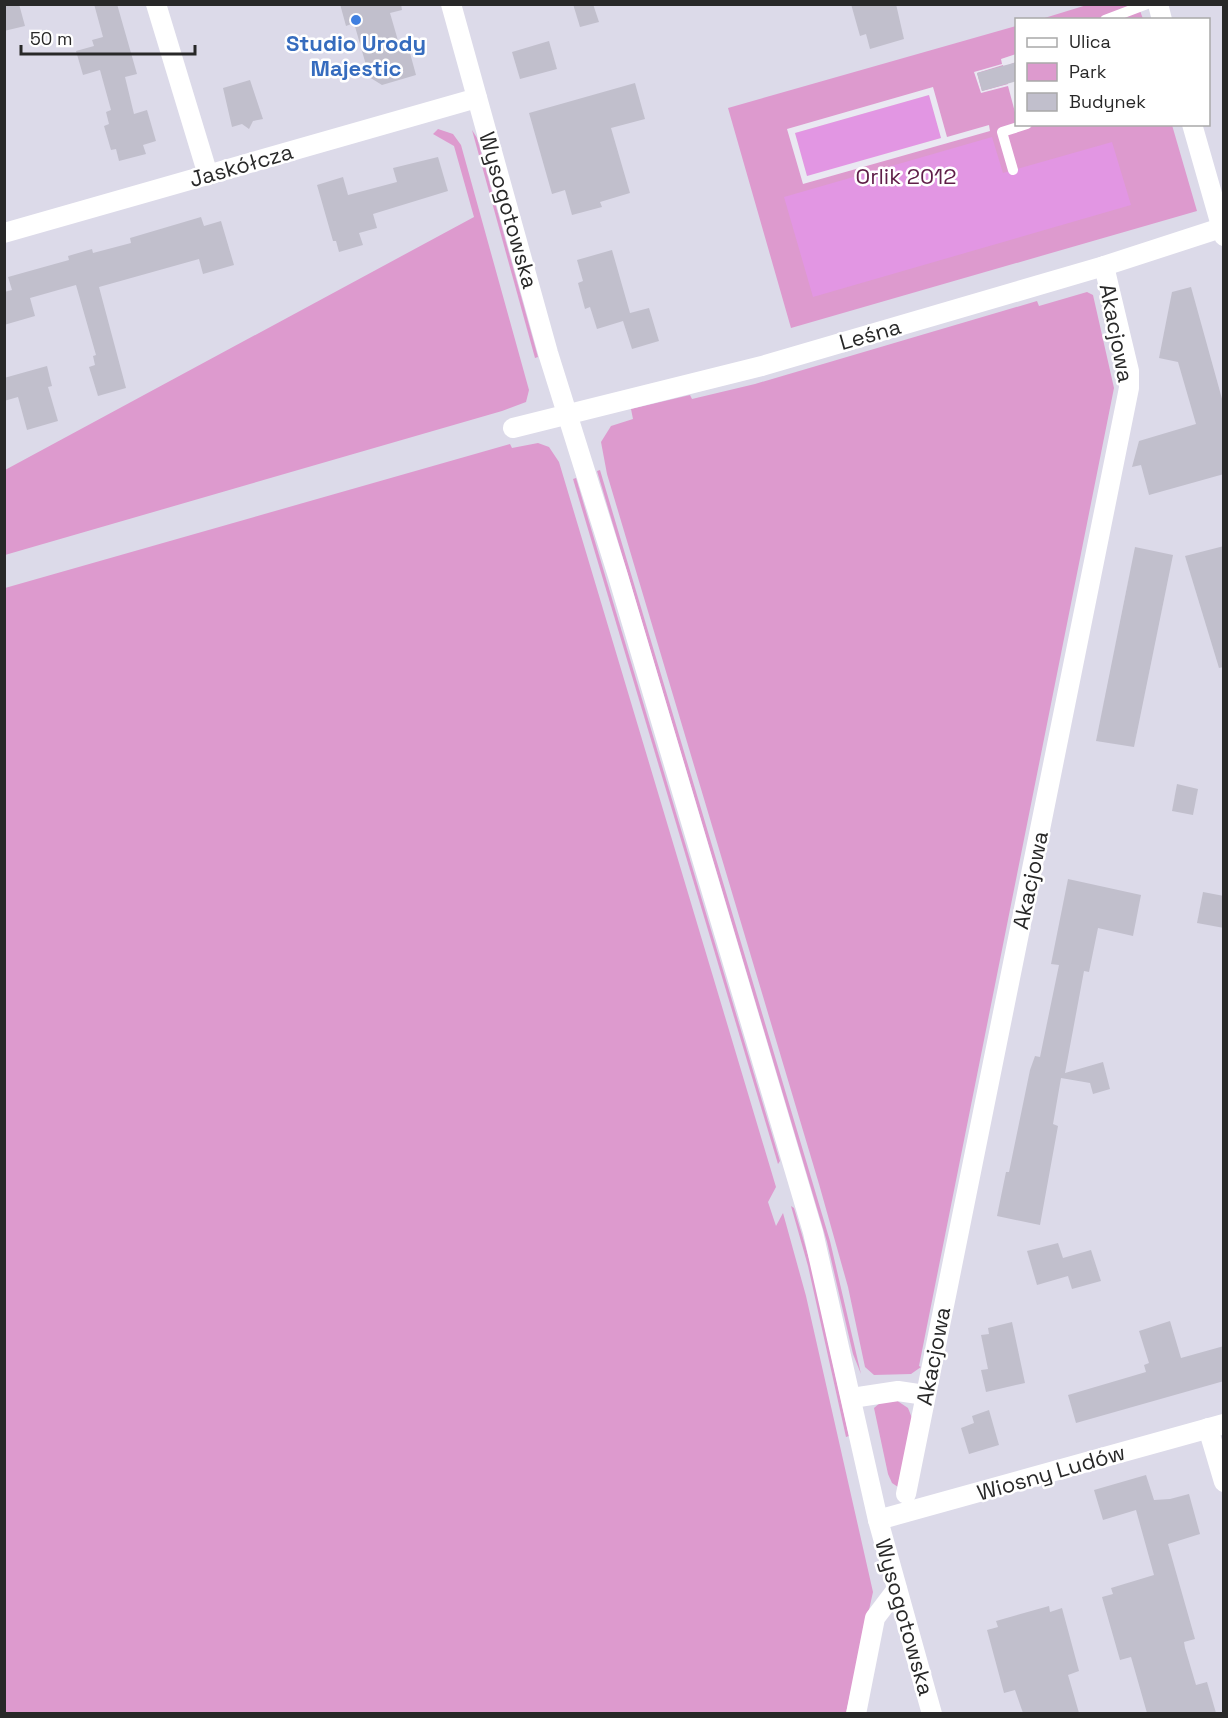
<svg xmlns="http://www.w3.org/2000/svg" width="1228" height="1718" viewBox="0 0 1228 1718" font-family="'Space Grotesk',sans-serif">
<rect width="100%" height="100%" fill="#dcdae9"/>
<g fill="#dd9ace">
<path d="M 1090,4 L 1138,5 L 1143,19 L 1038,20 Z"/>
<path d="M 1016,26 L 1016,124 L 1172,125 L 1197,211 L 791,328 L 728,108 Z"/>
<path d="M 438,129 L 453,134 L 461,145 L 529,390 L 526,402 L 502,411 L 5,555 L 5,470 L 474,217 L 454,146 L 433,134 Z"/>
<path d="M 472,130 L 477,138 L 538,357 L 535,358 Z"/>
<path d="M 1087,292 L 1093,295 L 1114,388 L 919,1366 L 921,1367 L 911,1374 L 874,1375 L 865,1367 L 848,1287 L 819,1184 L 607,474 L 601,442 L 611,426 L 633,419 L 631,409 L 690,395 L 692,399 L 755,384 L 1037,301 L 1039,306 Z"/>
<path d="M 538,443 L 549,447 L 559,462 L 776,1187 L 768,1202 L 776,1226 L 783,1213 L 806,1296 L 873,1592 L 846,1713 L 5,1714 L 5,588 L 510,444 L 512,448 Z"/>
<path d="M 600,470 L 830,1241 L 861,1374 L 853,1354 L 827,1242 L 597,471 Z"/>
<path d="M 576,478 L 780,1161 L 778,1164 L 573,479 Z"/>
<path d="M 791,1206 L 794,1208 L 811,1265 L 849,1436 L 846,1437 L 808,1266 Z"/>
<path d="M 896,1400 L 908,1408 L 912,1418 L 898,1487 L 892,1483 L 888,1474 L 874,1408 L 881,1402 Z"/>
</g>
<g fill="#e296e3">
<path d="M 929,95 L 941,138 L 807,177 L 795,133 Z"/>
<path d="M 992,137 L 1003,173 L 1112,142 L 1131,205 L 813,297 L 784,197 Z"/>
</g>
<g fill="#eae8f2" fill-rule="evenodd">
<path d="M 1016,54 L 1016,62 L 1011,64 L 1016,81 L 1016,116 L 1008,86 L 981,93 L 974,72 L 1002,64 L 1001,59 ZM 1003,65 L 1008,84 L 982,91 L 977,73 Z"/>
<path d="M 933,87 L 947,137 L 989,125 L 990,131 L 803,184 L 787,129 ZM 929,95 L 941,138 L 807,176 L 795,133 Z"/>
</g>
<g fill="#c1bfcc">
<path d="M 4,4 L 19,4 L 25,26 L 4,31 Z"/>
<path d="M 94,4 L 117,4 L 137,74 L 125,77 L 134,114 L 147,110 L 156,141 L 143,145 L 146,154 L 119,161 L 116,149 L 111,150 L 104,126 L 109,124 L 106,112 L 111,110 L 100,70 L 83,75 L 76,51 L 94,46 L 92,40 L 103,37 Z"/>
<path d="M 340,4 L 401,4 L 402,10 L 390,13 L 399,44 L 407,42 L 416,75 L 382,85 L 361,72 L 366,65 L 354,23 L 346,26 Z"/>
<path d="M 573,4 L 593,4 L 599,22 L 580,27 Z"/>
<path d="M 851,4 L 896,4 L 904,39 L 870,49 L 866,34 L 860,36 Z"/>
<path d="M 549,41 L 557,69 L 520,79 L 512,52 Z"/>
<path d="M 1017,62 L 1017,81 L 982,91 L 977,73 Z"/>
<path d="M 250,80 L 263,119 L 253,121 L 249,129 L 242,124 L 232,127 L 223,88 Z"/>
<path d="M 635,83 L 645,119 L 611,128 L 630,193 L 600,202 L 602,207 L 572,215 L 565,190 L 552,194 L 529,113 Z"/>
<path d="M 438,157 L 448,191 L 373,214 L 377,228 L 359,233 L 363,245 L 339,252 L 336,241 L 333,241 L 317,185 L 343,177 L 348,195 L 397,182 L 393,168 Z"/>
<path d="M 201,217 L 204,226 L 221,221 L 234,265 L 203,274 L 199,259 L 99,287 L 126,388 L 98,396 L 89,367 L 95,365 L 93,356 L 96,355 L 76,285 L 30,298 L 35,316 L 4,325 L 4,292 L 12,290 L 8,277 L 69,260 L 68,256 L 92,249 L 93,253 L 131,243 L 130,238 Z"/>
<path d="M 612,250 L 630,313 L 649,308 L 659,341 L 632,349 L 623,321 L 597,329 L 590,307 L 585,309 L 578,283 L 583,281 L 577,260 Z"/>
<path d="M 1191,287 L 1224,406 L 1224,474 L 1149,495 L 1141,465 L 1132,467 L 1139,441 L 1196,424 L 1178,362 L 1159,358 L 1172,292 Z"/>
<path d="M 47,366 L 52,386 L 48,387 L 58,421 L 27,430 L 18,397 L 4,401 L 4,378 Z"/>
<path d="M 1224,546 L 1224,667 L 1219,668 L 1185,556 Z"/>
<path d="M 1135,547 L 1173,555 L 1134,747 L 1096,741 Z"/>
<path d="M 1177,784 L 1198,789 L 1193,815 L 1172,811 Z"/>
<path d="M 1068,879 L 1141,895 L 1133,936 L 1098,928 L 1089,972 L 1084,971 L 1065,1073 L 1103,1062 L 1110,1089 L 1093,1094 L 1090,1083 L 1061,1078 L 1053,1124 L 1058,1126 L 1040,1225 L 997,1216 L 1006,1172 L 1009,1172 L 1030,1070 L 1035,1056 L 1040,1057 L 1059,965 L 1051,964 Z"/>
<path d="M 1203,892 L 1224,896 L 1224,928 L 1197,923 Z"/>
<path d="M 1058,1243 L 1063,1258 L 1091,1250 L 1101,1281 L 1072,1289 L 1068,1276 L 1037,1285 L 1027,1251 Z"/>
<path d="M 1170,1321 L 1181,1358 L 1224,1346 L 1224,1381 L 1076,1423 L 1068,1395 L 1146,1372 L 1144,1365 L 1149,1363 L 1139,1331 Z"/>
<path d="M 1012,1322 L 1025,1383 L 986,1392 L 981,1370 L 988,1369 L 981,1335 L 989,1334 L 988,1328 Z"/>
<path d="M 989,1410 L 999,1445 L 969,1454 L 961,1428 L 974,1423 L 972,1416 Z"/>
<path d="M 1146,1475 L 1154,1500 L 1170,1499 L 1189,1494 L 1200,1534 L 1168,1544 L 1195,1639 L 1184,1642 L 1185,1648 L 1196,1685 L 1207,1682 L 1216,1713 L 1147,1713 L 1131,1657 L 1120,1660 L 1102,1597 L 1113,1594 L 1111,1588 L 1154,1575 L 1136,1510 L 1103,1520 L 1094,1490 Z"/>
<path d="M 1049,1606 L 1050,1612 L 1062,1608 L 1079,1671 L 1068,1675 L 1079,1713 L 1023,1713 L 1015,1690 L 1004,1693 L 987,1630 L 998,1627 L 996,1621 Z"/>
</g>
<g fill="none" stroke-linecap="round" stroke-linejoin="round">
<g stroke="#fff" stroke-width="10">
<path d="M 1105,20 L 1147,4"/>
<path d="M 1013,170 L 1002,132 L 1027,124"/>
</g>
<g stroke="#fff" stroke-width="20">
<path d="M 156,4 L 208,175"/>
<path d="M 451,4 L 548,353 L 618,576 L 813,1232 L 878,1520 L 932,1714"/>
<path d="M 1158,4 L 1162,20"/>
<path d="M 1192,124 L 1224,236"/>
<path d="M 4,233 L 477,98"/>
<path d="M 513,428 L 762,366 L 1104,266 L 1224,227"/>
<path d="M 852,1398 L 898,1391 L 925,1395"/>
<path d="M 1208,1428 L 1224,1482"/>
<path d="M 906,1494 L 1129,388 L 1129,371 L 1104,266"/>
<path d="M 878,1520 L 1224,1424"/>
<path d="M 856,1714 L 875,1618 L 897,1589"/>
</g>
</g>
<circle fill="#3f7fe0" stroke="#fff" stroke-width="2" cx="356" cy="20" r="6"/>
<g text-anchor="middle" stroke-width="5" stroke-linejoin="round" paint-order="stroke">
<g font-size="22" font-weight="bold" fill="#366cbe" stroke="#fff">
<text x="356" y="51">Studio Urody<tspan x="356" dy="25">Majestic</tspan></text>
</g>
<g font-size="22" fill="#282828" stroke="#fff">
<text transform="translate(241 165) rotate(-16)" y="8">Jaskółcza</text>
<text transform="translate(509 210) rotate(74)" y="8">Wysogotowska</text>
<text transform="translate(1117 333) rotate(79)" y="8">Akacjowa</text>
<text transform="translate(870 334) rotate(-16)" y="8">Leśna</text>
<text transform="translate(1030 880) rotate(-78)" y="8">Akacjowa</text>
<text transform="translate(933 1356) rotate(-79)" y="8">Akacjowa</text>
<text transform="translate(1051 1472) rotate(-16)" y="8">Wiosny Ludów</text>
<text transform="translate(905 1617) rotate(74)" y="8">Wysogotowska</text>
</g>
<g font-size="22" fill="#5f1e48" stroke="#fff">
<text x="906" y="184">Orlik 2012</text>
</g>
</g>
<rect width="1228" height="1718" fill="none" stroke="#282828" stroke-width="12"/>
<rect x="1015" y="18" width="195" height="108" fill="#ffffff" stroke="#a9a9a9" stroke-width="1.5"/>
<rect x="1027" y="38" width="30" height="9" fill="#ffffff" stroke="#a9a9a9" stroke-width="1.5"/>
<text x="1069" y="48" font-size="18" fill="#282828">Ulica</text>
<rect x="1027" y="63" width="30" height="18" fill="#dd9ace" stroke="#a9a9a9" stroke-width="1.5"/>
<text x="1069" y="78" font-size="18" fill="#282828">Park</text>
<rect x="1027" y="93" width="30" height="18" fill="#c1bfcc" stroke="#a9a9a9" stroke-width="1.5"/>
<text x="1069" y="108" font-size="18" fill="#282828">Budynek</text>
<path d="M21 45v9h174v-9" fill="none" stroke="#282828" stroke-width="3"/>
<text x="30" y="45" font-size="18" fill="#282828" stroke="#ffffff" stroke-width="4.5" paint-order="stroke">50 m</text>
</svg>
